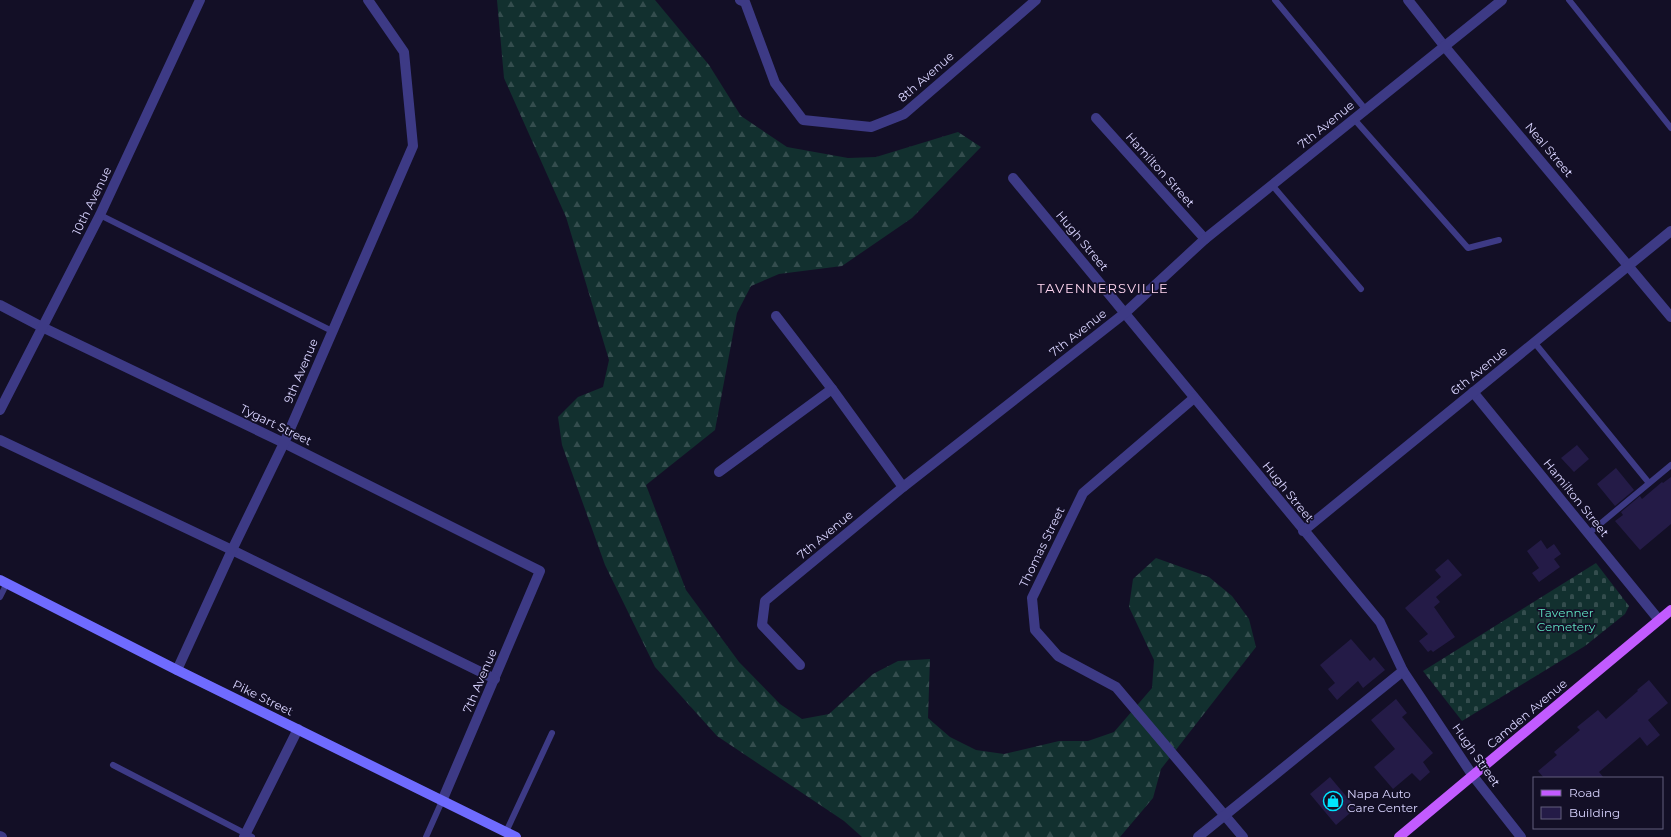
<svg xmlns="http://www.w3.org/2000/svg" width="1671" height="837" viewBox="0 0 1671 837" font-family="Montserrat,sans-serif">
<defs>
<pattern id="forest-firs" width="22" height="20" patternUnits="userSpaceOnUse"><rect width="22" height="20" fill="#12302f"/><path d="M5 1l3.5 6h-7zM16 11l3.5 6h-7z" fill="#344d4e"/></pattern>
<pattern id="cemetery-stones" width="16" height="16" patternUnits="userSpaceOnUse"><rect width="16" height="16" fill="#12302f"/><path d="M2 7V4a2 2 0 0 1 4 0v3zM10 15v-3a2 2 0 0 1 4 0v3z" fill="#344d4e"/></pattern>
</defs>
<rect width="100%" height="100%" fill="#130f26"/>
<path fill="url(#forest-firs)" d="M 497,0 L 655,0 L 709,65 L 741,116 L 787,147 L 848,158 L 876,157 L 958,132 L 981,147 L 912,218 L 842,266 L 779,274 L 751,286 L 737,313 L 715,430 L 646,485 L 686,590 L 739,662 L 780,704 L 802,719 L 829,714 L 873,674 L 898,661 L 930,659 L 928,718 L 950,737 L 976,750 L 1004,754 L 1059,741 L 1088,741 L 1114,732 L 1152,688 L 1154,660 L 1129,607 L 1133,579 L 1156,558 L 1209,577 L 1232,596 L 1249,619 L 1256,647 L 1161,769 L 1153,798 L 1120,837 L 862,837 L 844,821 L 717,736 L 655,667 L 605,565 L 562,445 L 558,417 L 578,397 L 603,387 L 609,360 L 566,217 L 504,78 Z"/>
<path fill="url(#cemetery-stones)" d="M 1596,563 L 1629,606 L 1625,614 L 1585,646 L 1462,721 L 1423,671 Z"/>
<g fill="#241b47">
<path d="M 1577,445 L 1589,459 L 1574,472 L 1561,458 Z"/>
<path d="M 1616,468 L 1634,490 L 1615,506 L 1597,484 Z"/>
<path d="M 1671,477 L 1671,524 L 1640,550 L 1615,521 L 1623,515 L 1621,512 L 1640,496 L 1642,499 L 1662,482 L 1663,483 Z"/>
<path d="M 1541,540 L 1547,549 L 1554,544 L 1561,554 L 1554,559 L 1560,567 L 1539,582 L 1532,573 L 1539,568 L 1527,551 Z"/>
<path d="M 1448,559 L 1462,575 L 1436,597 L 1440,602 L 1434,607 L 1455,637 L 1433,652 L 1431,650 L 1428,652 L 1419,641 L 1428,634 L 1405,608 L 1441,577 L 1435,570 Z"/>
<path d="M 1351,639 L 1370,661 L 1374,657 L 1385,670 L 1363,688 L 1358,681 L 1337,700 L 1328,689 L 1335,683 L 1320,665 Z"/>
<path d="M 1649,680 L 1668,703 L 1648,720 L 1660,735 L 1647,746 L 1640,737 L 1599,772 L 1604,778 L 1544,778 L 1538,771 L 1557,755 L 1554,752 L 1580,730 L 1577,727 L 1598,710 L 1606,719 L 1638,691 L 1637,690 Z"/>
<path d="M 1396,699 L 1407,713 L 1402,717 L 1433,753 L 1423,762 L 1430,772 L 1420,781 L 1412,773 L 1393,789 L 1374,767 L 1395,749 L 1371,720 Z"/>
<path d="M 1330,777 L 1356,808 L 1336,825 L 1310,794 Z"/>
</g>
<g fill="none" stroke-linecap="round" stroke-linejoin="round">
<g stroke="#3d3a85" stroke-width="6">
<path d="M 1275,0 L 1366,110"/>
<path d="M 1569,0 L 1671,128"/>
<path d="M 1354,119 L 1468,248 L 1499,240"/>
<path d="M 1272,185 L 1361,289"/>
<path d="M 100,215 L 332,331"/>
<path d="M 1534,342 L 1649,483"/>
<path d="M 1588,534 L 1671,465"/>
<path d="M 0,597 L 7,583"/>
<path d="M 113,765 L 252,837"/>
<path d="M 506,832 L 552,733"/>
<path d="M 426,837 L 442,801"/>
</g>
<g stroke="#3d3a85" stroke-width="10">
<path d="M 740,0 L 745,2 L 775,83 L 803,120 L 871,127 L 904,114 L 1036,0"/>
<path d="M 1408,0 L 1445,47 L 1671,317"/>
<path d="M 1096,118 L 1205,239"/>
<path d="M 1013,178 L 1380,622 L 1403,671 L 1473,776 L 1521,837"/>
<path d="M 0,305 L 42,327 L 284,443 L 540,571 L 442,801"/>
<path d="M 776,316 L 832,389 L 903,487"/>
<path d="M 1473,392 L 1659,620"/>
<path d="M 1194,398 L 1083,493 L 1032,598 L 1035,630 L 1058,656 L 1116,687 L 1243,837"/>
<path d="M 0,410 L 100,215 L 200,0"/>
<path d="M 0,440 L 232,550 L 495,679"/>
<path d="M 719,472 L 832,389"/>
<path d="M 1303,531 L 1671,231"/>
<path d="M 800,665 L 762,625 L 765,601 L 903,487 L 1125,313 L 1205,239 L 1502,0"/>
<path d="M 177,670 L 232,550 L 284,443 L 413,146 L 404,52 L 368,0"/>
<path d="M 0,836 L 2,837"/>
<path d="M 244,837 L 298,729"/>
<path d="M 1198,837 L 1403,671"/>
</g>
<path stroke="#6f6bff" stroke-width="10" d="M 0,580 L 177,670 L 516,837"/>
<path stroke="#c25bff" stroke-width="10" d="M 1399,837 L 1671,610"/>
</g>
<defs>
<g id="shop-ring" transform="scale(1)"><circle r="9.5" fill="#130f26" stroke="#00e5ff" stroke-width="1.5"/><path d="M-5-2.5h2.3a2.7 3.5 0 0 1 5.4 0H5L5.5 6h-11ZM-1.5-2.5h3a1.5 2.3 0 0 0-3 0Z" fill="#00e5ff"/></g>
</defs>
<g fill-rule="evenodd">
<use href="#shop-ring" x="1333" y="801"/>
</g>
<g text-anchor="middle" stroke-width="3.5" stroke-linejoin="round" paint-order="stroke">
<g font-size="12" fill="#d9d4ff" stroke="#130f26">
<text transform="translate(926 77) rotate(-41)" y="4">8th Avenue</text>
<text transform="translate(1326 125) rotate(-39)" y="4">7th Avenue</text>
<text transform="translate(1549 150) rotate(50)" y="4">Neal Street</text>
<text transform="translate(1160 170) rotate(48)" y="4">Hamilton Street</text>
<text transform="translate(92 201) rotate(-64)" y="4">10th Avenue</text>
<text transform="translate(1082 241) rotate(50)" y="4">Hugh Street</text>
<text transform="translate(1078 333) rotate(-38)" y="4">7th Avenue</text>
<text transform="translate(301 371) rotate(-67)" y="4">9th Avenue</text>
<text transform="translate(1479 371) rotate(-39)" y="4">6th Avenue</text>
<text transform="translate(276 425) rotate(26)" y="4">Tygart Street</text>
<text transform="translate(1288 492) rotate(51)" y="4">Hugh Street</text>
<text transform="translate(1576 498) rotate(51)" y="4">Hamilton Street</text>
<text transform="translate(825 535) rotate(-40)" y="4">7th Avenue</text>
<text transform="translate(1042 547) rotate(-64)" y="4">Thomas Street</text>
<text transform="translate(480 681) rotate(-67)" y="4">7th Avenue</text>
<text transform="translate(263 698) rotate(26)" y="4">Pike Street</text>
<text transform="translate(1527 714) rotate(-40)" y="4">Camden Avenue</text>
<text transform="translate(1476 755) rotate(55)" y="4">Hugh Street</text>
</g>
<g font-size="12" fill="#5fe0c0" stroke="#130f26">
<text x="1566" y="617">Tavenner<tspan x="1566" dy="14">Cemetery</tspan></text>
</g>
<g font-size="12" fill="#d9d4ff" stroke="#130f26" text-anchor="start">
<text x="1347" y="798">Napa Auto<tspan x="1347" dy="14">Care Center</tspan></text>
</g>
<g font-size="13" letter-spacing="1" fill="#ffd6f0" stroke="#130f26">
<text x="1103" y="293">TAVENNERSVILLE</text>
</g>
</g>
<rect x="1533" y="777" width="130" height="52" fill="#130f26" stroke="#625e7d"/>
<rect x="1541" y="790" width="20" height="6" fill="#c25bff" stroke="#625e7d"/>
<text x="1569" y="797" font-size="12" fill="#d9d4ff">Road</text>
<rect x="1541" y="807" width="20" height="12" fill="#241b47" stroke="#625e7d"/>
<text x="1569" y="817" font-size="12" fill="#d9d4ff">Building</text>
</svg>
